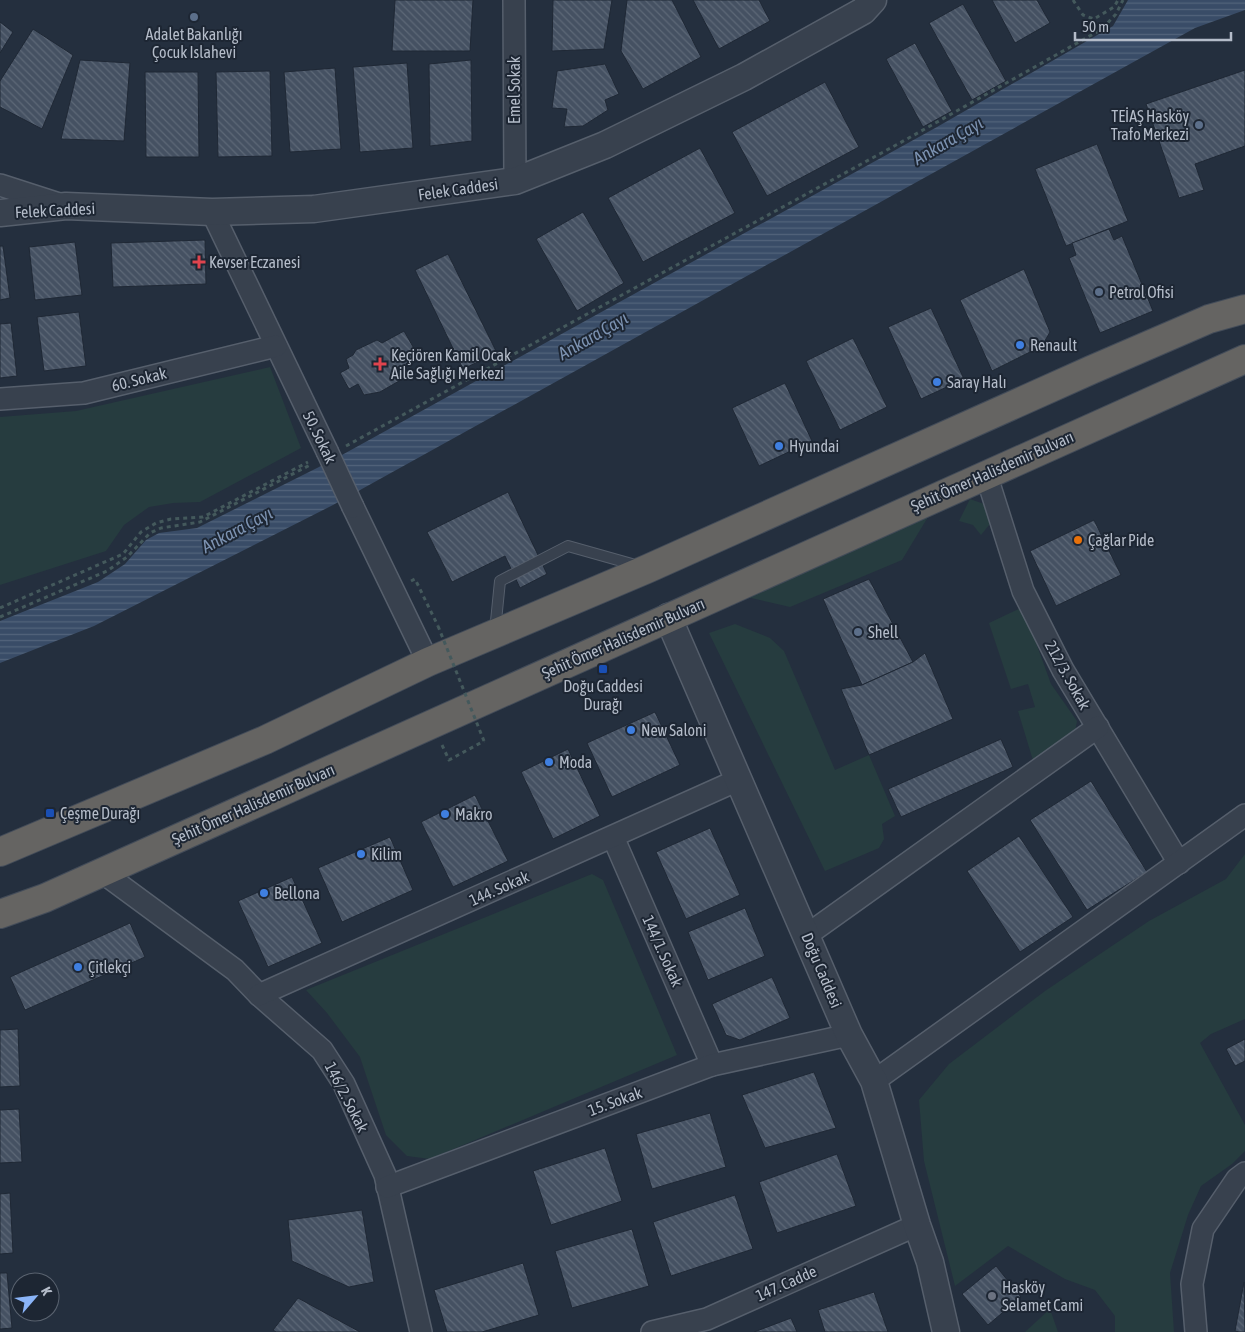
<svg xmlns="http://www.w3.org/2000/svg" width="1245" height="1332" viewBox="0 0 1245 1332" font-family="'Asap Condensed',sans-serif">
<defs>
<pattern id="water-rules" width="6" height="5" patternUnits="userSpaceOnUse" patternTransform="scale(1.25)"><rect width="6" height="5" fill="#394c67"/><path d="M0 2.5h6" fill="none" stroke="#53647b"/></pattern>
<pattern id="building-back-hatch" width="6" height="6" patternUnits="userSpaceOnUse" patternTransform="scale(1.25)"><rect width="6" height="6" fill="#455162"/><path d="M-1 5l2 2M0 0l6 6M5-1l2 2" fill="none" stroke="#5d6877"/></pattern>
</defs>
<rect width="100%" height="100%" fill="#242f3e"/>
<g fill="#263c3f">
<path d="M 270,367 L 301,448 L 200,502 L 173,503 L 149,507 L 124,525 L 106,551 L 0,585 L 0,417 L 76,411 Z"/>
<path d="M 970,499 L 984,504 L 993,520 L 981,535 L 973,525 L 959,521 Z"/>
<path d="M 928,517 L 902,560 L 790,607 L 747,597 Z"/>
<path d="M 1023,607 L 1051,684 L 1077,721 L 1074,737 L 1035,767 L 1018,711 L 1035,707 L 1028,684 L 1011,689 L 989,623 Z"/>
<path d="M 735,624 L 770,638 L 784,651 L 835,770 L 869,755 L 895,816 L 882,824 L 884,839 L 879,848 L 825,871 L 709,633 Z"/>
<path d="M 1245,854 L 1245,1019 L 1211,1034 L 1200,1043 L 1245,1125 L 1245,1151 L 1232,1164 L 1201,1186 L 1188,1215 L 1170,1273 L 1174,1332 L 1115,1332 L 1115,1316 L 1095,1290 L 1065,1279 L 1008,1246 L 955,1286 L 924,1161 L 919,1100 L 949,1064 L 1045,991 L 1149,921 L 1226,879 Z"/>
<path d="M 592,874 L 603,880 L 677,1055 L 430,1159 L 407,1156 L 386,1135 L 360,1057 L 327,1013 L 306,990 Z"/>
<path d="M 1050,1309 L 1058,1332 L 1025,1332 Z"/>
</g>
<path fill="url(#water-rules)" d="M 1128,0 L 1245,0 L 1245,10 L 1195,28 L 333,505 L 94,626 L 0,663 L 0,621 L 98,582 L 125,564 L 146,540 L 159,533 L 197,528 L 331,461 L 937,127 L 1113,26 Z"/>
<g fill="url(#building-back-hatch)" stroke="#1f2835">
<path d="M 395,0 L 473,0 L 470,51 L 392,51 Z"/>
<path d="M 553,0 L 612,0 L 604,49 L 552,51 Z"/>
<path d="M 627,0 L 672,0 L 701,57 L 643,89 L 621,51 Z"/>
<path d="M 693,0 L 759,0 L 770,21 L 719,49 Z"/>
<path d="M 992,0 L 1037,0 L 1050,23 L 1015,43 Z"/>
<path d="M 963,4 L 1006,81 L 972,100 L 929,23 Z"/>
<path d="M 0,22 L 13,32 L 0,53 Z"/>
<path d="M 33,29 L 73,55 L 42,129 L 0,107 L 0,81 Z"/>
<path d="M 915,43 L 952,111 L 923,127 L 886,59 Z"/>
<path d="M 80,60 L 130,63 L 124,141 L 61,139 Z"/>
<path d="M 471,60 L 472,141 L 430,146 L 429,64 Z"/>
<path d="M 407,63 L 413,148 L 360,152 L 353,67 Z"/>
<path d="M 605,64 L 619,94 L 605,100 L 608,110 L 583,126 L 564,127 L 567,109 L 552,108 L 557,71 Z"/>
<path d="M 335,68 L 341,149 L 290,152 L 284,72 Z"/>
<path d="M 1245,70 L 1245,146 L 1195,164 L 1204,190 L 1179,198 L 1146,104 Z"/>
<path d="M 270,71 L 272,156 L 218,157 L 216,72 Z"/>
<path d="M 145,72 L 198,72 L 199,157 L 146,157 Z"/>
<path d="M 825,82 L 859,147 L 767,196 L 732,132 Z"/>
<path d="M 1097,144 L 1128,221 L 1066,246 L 1035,169 Z"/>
<path d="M 700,148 L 735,213 L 643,262 L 608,198 Z"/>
<path d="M 583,212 L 624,283 L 577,311 L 536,239 Z"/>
<path d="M 1109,229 L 1114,240 L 1122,236 L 1153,311 L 1100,333 L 1069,258 L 1076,255 L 1072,243 Z"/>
<path d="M 205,240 L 206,284 L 113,287 L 111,243 Z"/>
<path d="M 75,242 L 82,295 L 35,300 L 29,247 Z"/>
<path d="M 0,246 L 3,246 L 10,298 L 0,300 Z"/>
<path d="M 448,254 L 497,353 L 463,369 L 415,270 Z"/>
<path d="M 1024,269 L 1050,332 L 1042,346 L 992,371 L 960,300 Z"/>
<path d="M 931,308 L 964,379 L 921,399 L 888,327 Z"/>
<path d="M 79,312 L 86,366 L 44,371 L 37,317 Z"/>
<path d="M 11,323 L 17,376 L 0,378 L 0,324 Z"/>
<path d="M 404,331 L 420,359 L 402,370 L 406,377 L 380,392 L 364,395 L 358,384 L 349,389 L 340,373 L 349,368 L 346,359 L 353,355 L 356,350 L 377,340 L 382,343 Z"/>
<path d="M 853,338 L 887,407 L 840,430 L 806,361 Z"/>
<path d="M 785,383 L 812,441 L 759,466 L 732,408 Z"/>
<path d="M 508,492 L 547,574 L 520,588 L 505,556 L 452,582 L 427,532 Z"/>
<path d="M 1094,520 L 1121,575 L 1056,606 L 1030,551 Z"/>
<path d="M 869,579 L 913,662 L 862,685 L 823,599 Z"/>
<path d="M 925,653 L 953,719 L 869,755 L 841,689 L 862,685 L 913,662 Z"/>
<path d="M 655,712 L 680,765 L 612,797 L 587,743 Z"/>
<path d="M 1001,739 L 1013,767 L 901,817 L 888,789 Z"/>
<path d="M 568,749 L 600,816 L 553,839 L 521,772 Z"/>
<path d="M 1091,781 L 1147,872 L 1087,910 L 1030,820 Z"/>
<path d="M 475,795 L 508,861 L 453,887 L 421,822 Z"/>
<path d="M 710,828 L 740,895 L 686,919 L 656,852 Z"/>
<path d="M 1019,836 L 1073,917 L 1020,952 L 967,871 Z"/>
<path d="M 390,837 L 413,890 L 342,922 L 318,868 Z"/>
<path d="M 292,877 L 322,943 L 268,967 L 238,901 Z"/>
<path d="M 745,908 L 765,956 L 708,980 L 688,932 Z"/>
<path d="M 130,923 L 145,957 L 25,1010 L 10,977 Z"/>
<path d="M 772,977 L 790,1018 L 740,1040 L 726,1035 L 712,1004 Z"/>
<path d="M 18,1029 L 20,1086 L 0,1087 L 0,1030 Z"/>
<path d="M 1245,1039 L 1245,1061 L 1235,1066 L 1226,1049 Z"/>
<path d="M 814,1072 L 836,1128 L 765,1148 L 742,1095 Z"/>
<path d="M 19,1109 L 22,1162 L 0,1163 L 0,1110 Z"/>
<path d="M 710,1113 L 726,1167 L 652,1189 L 636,1134 Z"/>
<path d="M 605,1148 L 622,1201 L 551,1225 L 533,1171 Z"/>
<path d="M 837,1154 L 856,1206 L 777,1233 L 759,1182 Z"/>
<path d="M 10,1193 L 13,1253 L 0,1254 L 0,1194 Z"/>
<path d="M 735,1195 L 753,1249 L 671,1276 L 653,1222 Z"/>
<path d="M 362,1210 L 374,1282 L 349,1287 L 292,1261 L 288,1220 Z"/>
<path d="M 632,1229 L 649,1286 L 572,1308 L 555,1251 Z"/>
<path d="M 523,1263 L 539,1315 L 482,1332 L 447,1332 L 434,1290 Z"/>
<path d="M 996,1266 L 1021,1297 L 988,1325 L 962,1294 Z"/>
<path d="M 0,1273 L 7,1273 L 12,1328 L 0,1329 Z"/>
<path d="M 1244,1282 L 1245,1332 L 1239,1332 L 1235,1331 Z"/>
<path d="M 874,1292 L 888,1332 L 825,1332 L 818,1310 Z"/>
<path d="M 298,1298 L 360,1332 L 276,1332 L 273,1330 Z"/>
<path d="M 791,1318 L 797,1332 L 754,1332 Z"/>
</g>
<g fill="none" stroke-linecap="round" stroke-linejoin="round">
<g stroke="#565f6c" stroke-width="12">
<path id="service" d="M 495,631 L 500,581 L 568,546 L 639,566"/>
</g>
<g stroke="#565f6c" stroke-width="24">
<g id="minor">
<path d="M 514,0 L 515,181"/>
<path d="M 0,185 L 62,205"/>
<path d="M 212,212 L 327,451"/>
<path d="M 0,399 L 84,393 L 276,346"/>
<path d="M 986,474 L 1023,591 L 1063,670 L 1179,863"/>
<path d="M 353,507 L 428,662"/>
<path d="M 613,837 L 712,1065"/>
<path d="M 102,872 L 235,970 L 259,995 L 322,1050 L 344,1084 L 385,1175 L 421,1332"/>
<path d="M 807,935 L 1098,727"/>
<path d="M 259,995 L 738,780"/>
<path d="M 874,1081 L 1245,815"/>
<path d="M 387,1187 L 712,1065 L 849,1035"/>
<path d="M 652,1332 L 707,1319 L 917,1225"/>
<path d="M 1196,1332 L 1192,1284 L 1203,1229 L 1237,1179 L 1245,1173"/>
</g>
</g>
<g stroke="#565f6c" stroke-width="29">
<g id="tertiary">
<path d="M 0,213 L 66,206 L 212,212 L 314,209 L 515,181 L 605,145 L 744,77 L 863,11 L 873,0"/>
<path d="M 668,617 L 849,1035 L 874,1081 L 917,1225 L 930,1262 L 946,1332"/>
</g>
</g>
<g stroke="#434c59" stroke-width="30">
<g id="trunk">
<path d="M 0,852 L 265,740 L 428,662 L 647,569 L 1091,370 L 1209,319 L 1245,309"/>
<path d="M 0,914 L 45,898 L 1245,359"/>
</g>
</g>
<g stroke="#44595c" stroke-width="3" stroke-dasharray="4 4" stroke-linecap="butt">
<path d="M 1073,0 L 1083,15 L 1094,19 L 1114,7 L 1118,0"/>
<path d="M 346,446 L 907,139 L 1102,29 L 1116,14 L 1123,0"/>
<path d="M 411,581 L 415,579 L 438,626"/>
<path d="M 0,608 L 123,554 L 141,532 L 156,523 L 171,519 L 203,517 L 308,462"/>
<path d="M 0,617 L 107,571 L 127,557 L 150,533 L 161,528 L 200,522 L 310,465"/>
<path d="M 442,745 L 449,760 L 484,741"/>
</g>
<use href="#service" stroke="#38414e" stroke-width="10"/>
<use href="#minor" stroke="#38414e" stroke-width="21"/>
<use href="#tertiary" stroke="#38414e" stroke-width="26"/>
<use href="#trunk" stroke="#656462" stroke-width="28"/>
<g stroke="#565f6c" stroke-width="24" stroke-linecap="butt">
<path id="minor-bridge" d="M 327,451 L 353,507"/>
</g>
<path stroke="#44595c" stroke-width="3" stroke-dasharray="4 4" stroke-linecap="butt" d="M 438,626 L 484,741"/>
<use href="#minor-bridge" stroke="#38414e" stroke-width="21"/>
</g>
<g fill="#5c6f8a" stroke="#1d2633" stroke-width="2">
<circle cx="194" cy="17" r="5"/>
<circle cx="1199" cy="125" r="5"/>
<circle cx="1099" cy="292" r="5"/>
<circle cx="858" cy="632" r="5"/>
</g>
<g fill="#e0444e" stroke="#1d2633" stroke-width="2">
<path d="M196.5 254.5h5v5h5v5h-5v5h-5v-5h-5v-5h5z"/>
<path d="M377.5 356.5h5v5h5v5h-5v5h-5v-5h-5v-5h5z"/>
</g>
<g fill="#3f7fe0" stroke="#1d2633" stroke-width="2">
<circle cx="1020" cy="345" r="5"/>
<circle cx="937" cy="382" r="5"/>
<circle cx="779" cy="446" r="5"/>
<circle cx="631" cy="730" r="5"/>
<circle cx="549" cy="762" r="5"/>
<circle cx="445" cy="814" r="5"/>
<circle cx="361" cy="854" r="5"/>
<circle cx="264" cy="893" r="5"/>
<circle cx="78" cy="967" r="5"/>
</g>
<circle fill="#e8710a" stroke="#1d2633" stroke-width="2" cx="1078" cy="540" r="5"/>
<g fill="#1a4fb4" stroke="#1d2633" stroke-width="2">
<rect x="598" y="664" width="10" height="10" rx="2.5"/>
<rect x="45" y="808" width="10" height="10" rx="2.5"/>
</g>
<circle fill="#6b7280" stroke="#1d2633" stroke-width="2" cx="992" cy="1296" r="5"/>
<g text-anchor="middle" stroke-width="4" stroke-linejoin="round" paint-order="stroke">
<g font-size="16" fill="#b4bcc9" stroke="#1d2633" text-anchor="start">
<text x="194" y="40" text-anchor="middle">Adalet Bakanlığı<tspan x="194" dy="18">Çocuk Islahevi</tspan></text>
<text x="1189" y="122" text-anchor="end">TEİAŞ Hasköy<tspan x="1189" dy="18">Trafo Merkezi</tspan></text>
<text x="209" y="268">Kevser Eczanesi</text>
<text x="1109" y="298">Petrol Ofisi</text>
<text x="1030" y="351">Renault</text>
<text x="391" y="361">Keçiören Kamil Ocak<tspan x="391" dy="18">Aile Sağlığı Merkezi</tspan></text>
<text x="947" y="388">Saray Halı</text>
<text x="789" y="452">Hyundai</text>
<text x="1088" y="546">Çağlar Pide</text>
<text x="868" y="638">Shell</text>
<text x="603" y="692" text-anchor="middle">Doğu Caddesi<tspan x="603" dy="18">Durağı</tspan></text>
<text x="641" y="736">New Saloni</text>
<text x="559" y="768">Moda</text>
<text x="60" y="819">Çeşme Durağı</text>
<text x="455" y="820">Makro</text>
<text x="371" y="860">Kilim</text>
<text x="274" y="899">Bellona</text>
<text x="88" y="973">Çitlekçi</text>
<text x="1002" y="1293">Hasköy<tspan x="1002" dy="18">Selamet Cami</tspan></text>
</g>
<g font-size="16" fill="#b4bcc9" stroke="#1d2633">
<text transform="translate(514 90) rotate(-90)" y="6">Emel Sokak</text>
<text transform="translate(458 189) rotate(-8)" y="6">Felek Caddesi</text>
<text transform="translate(55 210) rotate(-3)" y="6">Felek Caddesi</text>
<text transform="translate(139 379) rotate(-14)" y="6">60. Sokak</text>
<text transform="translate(320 437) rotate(64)" y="6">50. Sokak</text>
<text transform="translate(992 471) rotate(-24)" y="6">Şehit Ömer Halisdemir Bulvarı</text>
<text transform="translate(623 638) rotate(-24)" y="6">Şehit Ömer Halisdemir Bulvarı</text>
<text transform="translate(1068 675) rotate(61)" y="6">212/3. Sokak</text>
<text transform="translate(253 804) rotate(-24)" y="6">Şehit Ömer Halisdemir Bulvarı</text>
<text transform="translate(499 888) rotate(-24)" y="6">144. Sokak</text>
<text transform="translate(663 951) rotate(66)" y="6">144/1. Sokak</text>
<text transform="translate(822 970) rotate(67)" y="6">Doğu Caddesi</text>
<text transform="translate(347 1097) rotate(63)" y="6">146/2. Sokak</text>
<text transform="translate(615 1101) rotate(-20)" y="6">15. Sokak</text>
<text transform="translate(786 1283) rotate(-24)" y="6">147. Cadde</text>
</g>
<g font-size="18" font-style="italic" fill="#7c92b1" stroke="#1d2633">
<text transform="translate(948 141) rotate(-30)" y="6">Ankara Çayı</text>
<text transform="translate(593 336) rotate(-30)" y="6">Ankara Çayı</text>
<text transform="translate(237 530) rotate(-28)" y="6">Ankara Çayı</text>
</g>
</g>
<g transform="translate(35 1297) rotate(62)"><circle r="24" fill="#1d2633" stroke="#59626f"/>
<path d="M0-4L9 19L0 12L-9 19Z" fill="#8ab4f8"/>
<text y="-8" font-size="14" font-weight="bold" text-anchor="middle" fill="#b4bcc9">K</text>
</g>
<path d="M1075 32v8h156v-8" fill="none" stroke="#b4bcc9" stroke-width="2.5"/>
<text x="1082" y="32" font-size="15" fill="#b4bcc9" stroke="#1d2633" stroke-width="4" paint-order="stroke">50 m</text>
</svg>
